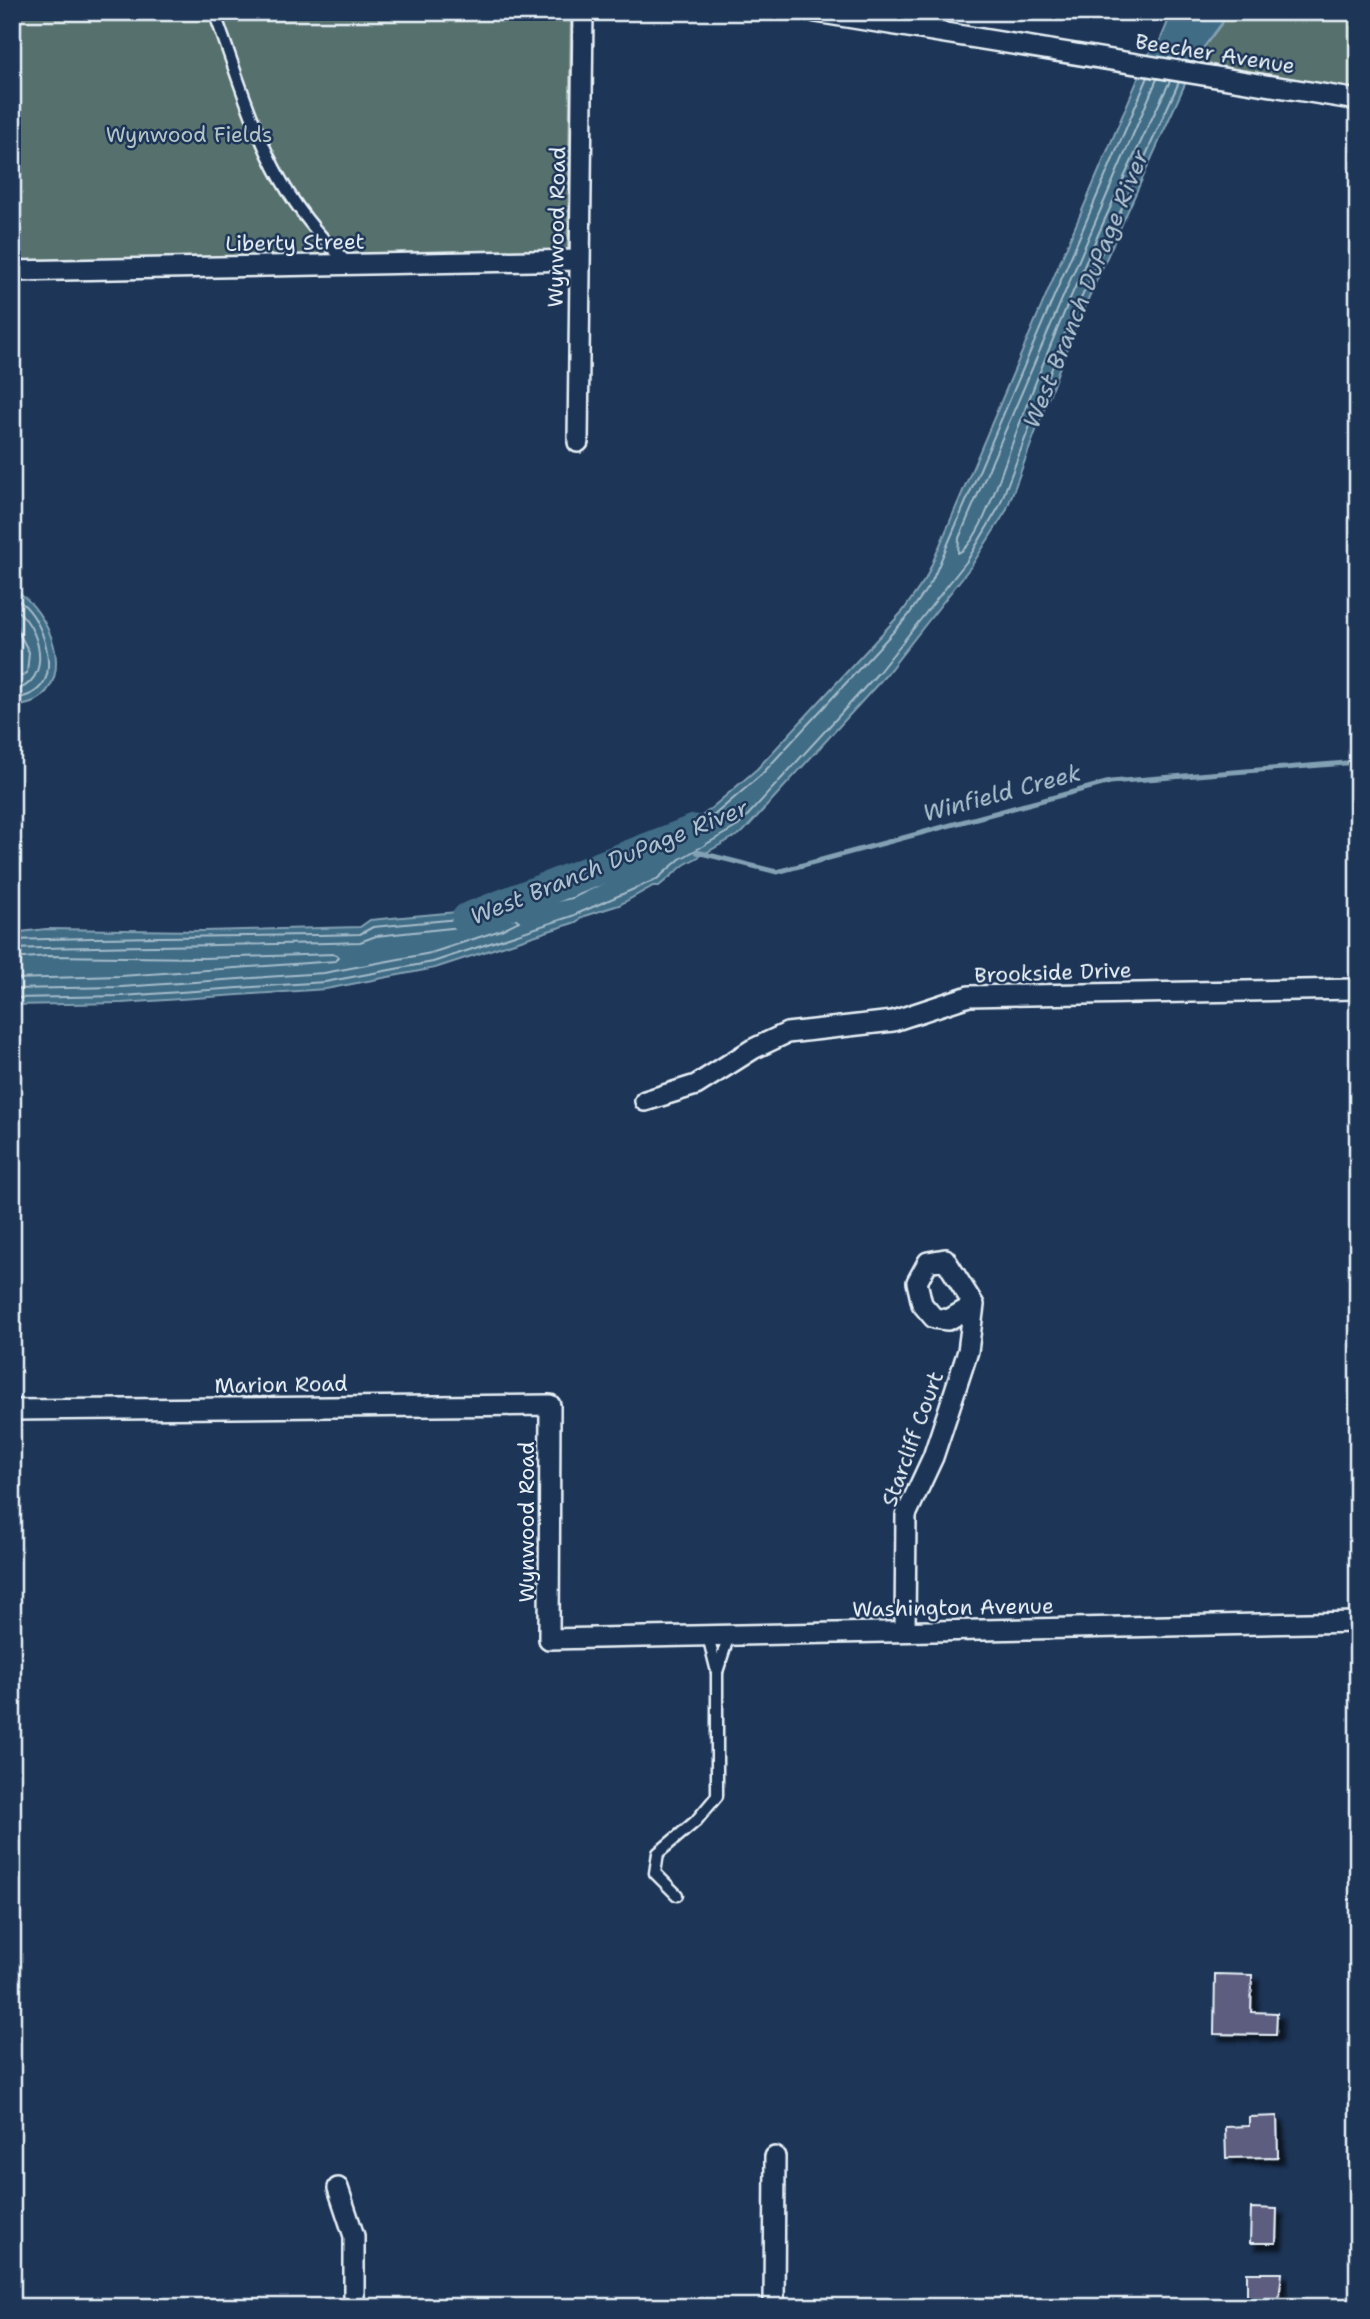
<svg xmlns="http://www.w3.org/2000/svg" width="1370" height="2319" viewBox="0 0 1370 2319" font-family="'Shantell Sans',sans-serif">
<defs>
<filter id="shadow"><feDropShadow dx="6" dy="6" stdDeviation="2" flood-color="#0009"/></filter>
</defs>
<rect width="100%" height="100%" fill="#1d3557"/>
<filter id="ink" filterUnits="userSpaceOnUse"><feTurbulence type="fractalNoise" baseFrequency=".0143" numOctaves="2"/><feDisplacementMap in="SourceGraphic" scale="14" xChannelSelector="R" yChannelSelector="G"/><feConvolveMatrix kernelMatrix="1 2 1 2 8 2 1 2 1" color-interpolation-filters="sRGB"/></filter>
<g filter="url(#ink)">
<g fill="#56706d" stroke="#9fb0b2" stroke-width="2">
<path d="M 12,12 L 571,12 L 568,251 L 12,261 Z"/>
<path d="M 1230,12 L 1358,12 L 1358,90 L 1196,62 L 1198,55 Z"/>
</g>
<g fill="#406c86" stroke="#83a1b4" stroke-width="2">
<path d="M 1172,12 L 1230,12 L 1198,55 L 1071,337 L 1006,511 L 972,565 L 885,676 L 743,832 L 684,865 L 659,886 L 653,886 L 619,905 L 584,916 L 576,922 L 435,968 L 326,989 L 122,1003 L 12,1005 L 12,933 L 46,929 L 203,931 L 360,927 L 370,920 L 468,911 L 570,892 L 632,861 L 694,823 L 757,769 L 903,611 L 926,578 L 1149,53 L 1160,41 Z"/>
<path d="M 16,590 C 48,612 78,676 34,702 C 28,705 19,706 12,707 L 12,594 Z"/>
</g>
<g fill="none" stroke-linecap="round" stroke-linejoin="round">
<g stroke="#a5bcca" stroke-width="2">
<path d="M 1157,79 L 959,538 L 958,553 C 977,546 997,486 1004,466 C 1051,335 1109,206 1170,81"/>
<path d="M 12,598 C 37,604 57,660 44,682 C 37,694 25,697 12,700"/>
<path d="M 12,607 C 41,624 55,683 12,691"/>
<path d="M 12,620 L 29,652 L 27,673 L 12,680"/>
<path d="M 12,940 C 128,936 244,937 360,934 L 373,927 L 469,918 L 572,898 L 640,865 L 698,829 L 762,774 L 908,616 L 932,581 L 1148,77"/>
<path d="M 12,949 C 128,945 244,946 360,942 L 376,936 L 470,926 L 515,918 L 519,921 L 501,930 L 431,953 L 324,973 L 121,987 L 12,989"/>
<path d="M 12,959 L 48,956 L 203,958 L 335,954 L 339,957 L 336,961 L 121,976 L 12,979"/>
<path d="M 12,998 L 122,996 L 325,982 L 433,962 L 572,916 L 657,879 L 680,859 L 738,826 L 879,672 L 967,561 L 999,507 L 1065,334 L 1179,82"/>
</g>
<path stroke="#83a1b4" stroke-width="5" d="M 697,852 L 777,872 L 1110,782 L 1358,762"/>
<path stroke="#406c86" stroke-width="33" d="M 468,919 L 695,831"/>
</g>
<g fill="#5d5d7f" stroke="#e8f1f8" stroke-width="2" filter="url(#shadow)">
<path d="M 1215,1974 L 1252,1975 L 1251,2012 L 1277,2013 L 1276,2035 L 1214,2034 Z"/>
<path d="M 1277,2116 L 1278,2157 L 1226,2158 L 1225,2127 L 1249,2126 L 1249,2117 Z"/>
<path d="M 1251,2208 L 1277,2209 L 1276,2243 L 1250,2243 Z"/>
<path d="M 1247,2273 L 1282,2273 L 1278,2307 L 1247,2307 Z"/>
</g>
<g fill="none" stroke-linecap="round" stroke-linejoin="round">
<g stroke="#e8f1f8" stroke-width="15">
<g id="lane">
<path d="M 217,20 C 251,113 270,194 347,262"/>
<path d="M 708,1636 L 717,1672"/>
<path d="M 677,1895 L 655,1873 L 658,1853 L 696,1821 L 717,1796 L 717,1672 L 729,1635"/>
</g>
</g>
<g stroke="#e8f1f8" stroke-width="24">
<g id="street">
<path d="M 816,12 L 1358,100"/>
<path d="M 12,271 L 579,260"/>
<path d="M 578,442 L 583,12"/>
<path d="M 645,1101 L 696,1085 L 753,1049 L 787,1033 L 893,1021 L 969,996 L 1358,989"/>
<path d="M 12,1410 L 550,1405 L 549,1639 L 1358,1622"/>
<path d="M 905,1631 L 906,1515 L 933,1457 L 948,1412 L 968,1351 L 974,1305 L 945,1259 L 928,1262 L 917,1282 L 922,1304 L 934,1318 L 948,1320 L 974,1305"/>
<path d="M 338,2188 L 354,2236 L 354,2307"/>
<path d="M 774,2307 L 775,2157"/>
</g>
</g>
<use href="#lane" stroke="#1d3557" stroke-width="10"/>
<use href="#street" stroke="#1d3557" stroke-width="19"/>
</g>
</g>
<g text-anchor="middle" stroke-width="5" stroke-linejoin="round" paint-order="stroke">
<g font-size="21" fill="#e8f1f8" stroke="#1d3557">
<text transform="translate(1215 54) rotate(9)" y="7">Beecher Avenue</text>
<text transform="translate(557 227) rotate(-89)" y="7">Wynwood Road</text>
<text transform="translate(295 243) rotate(-1)" y="7">Liberty Street</text>
<text transform="translate(1053 973) rotate(-2)" y="7">Brookside Drive</text>
<text transform="translate(281 1385) rotate(-1)" y="7">Marion Road</text>
<text transform="translate(913 1439) rotate(-70)" y="7">Starcliff Court</text>
<text transform="translate(527 1522) rotate(-90)" y="7">Wynwood Road</text>
<text transform="translate(953 1608) rotate(-1)" y="7">Washington Avenue</text>
</g>
<g font-size="21" fill="#b5c4c7" stroke="#1d3557">
<text x="189" y="142">Wynwood Fields</text>
</g>
<g font-size="23" font-style="italic" fill="#adc2d0" stroke="#1d3557">
<text transform="translate(1086 289) rotate(-68)" y="8">West Branch DuPage River</text>
<text transform="translate(1002 793) rotate(-15)" y="8">Winfield Creek</text>
<text transform="translate(609 862) rotate(-22)" y="8">West Branch DuPage River</text>
</g>
</g>
<rect width="1370" height="2319" fill="none" stroke="#1d3557" stroke-width="42"/>
<rect x="21" y="21" width="1328" height="2277" fill="none" stroke="#e8f1f8" stroke-width="2.5" filter="url(#ink)"/>
</svg>
